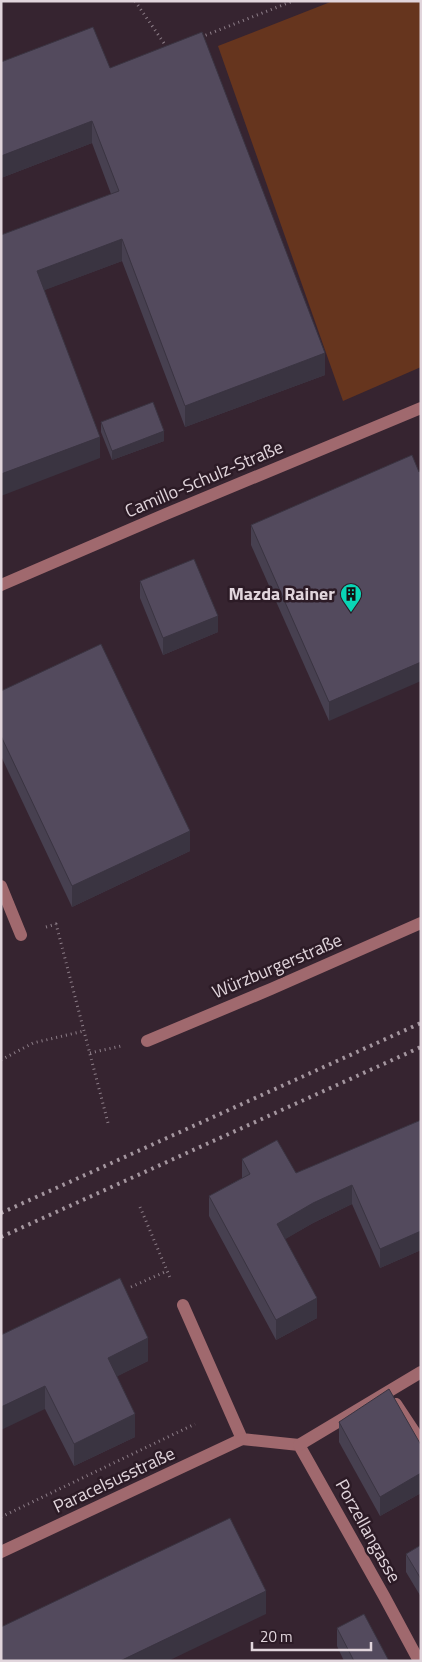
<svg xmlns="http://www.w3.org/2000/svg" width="422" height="1662" viewBox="0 0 422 1662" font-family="'Titillium Web',sans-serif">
<rect width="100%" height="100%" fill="#362430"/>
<path fill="#66351e" d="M 333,1 L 421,1 L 421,367 L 343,401 L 218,46 Z"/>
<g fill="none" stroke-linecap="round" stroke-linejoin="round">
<g stroke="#8d7e88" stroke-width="3" stroke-dasharray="1 4" stroke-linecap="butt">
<path d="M 135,1 L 168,49"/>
<path d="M 201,37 L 293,1"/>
<path d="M 46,927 L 56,924 L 108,1123"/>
<path d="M 90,1053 L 121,1046"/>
<path d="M 1,1060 L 33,1043 L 84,1031"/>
<path d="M 140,1207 L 171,1280"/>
<path d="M 131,1287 L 167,1271"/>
<path d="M 1,1517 L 195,1424"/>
</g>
<g stroke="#a0696e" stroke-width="12">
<path d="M 1,585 L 166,514 L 421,408"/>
<path d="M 1,886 L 21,935"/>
<path d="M 147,1041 L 271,989 L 421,923"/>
<path d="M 183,1305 L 242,1439 L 299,1445 L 384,1596 L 419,1661"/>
<path d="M 396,1404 L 421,1442"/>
<path d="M 299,1445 L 421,1372"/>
<path d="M 1,1552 L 242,1439"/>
</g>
<g stroke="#a4969f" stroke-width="4" stroke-dasharray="2.5 5" stroke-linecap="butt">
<path d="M 1,1213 L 421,1023"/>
<path d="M 1,1237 L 421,1047"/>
</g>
</g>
<g fill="#474050">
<path d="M 110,68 L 325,375 L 185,427 L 122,261 L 44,290 L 100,458 L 1,235 L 111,194 L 92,143 L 1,178 Z"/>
<path d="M 101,422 L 164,441 L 112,460 L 101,432 Z"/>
<path d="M 412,455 L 329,721 L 251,545 L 251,525 Z"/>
<path d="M 140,581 L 218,632 L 163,655 L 140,598 Z"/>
<path d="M 1,691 L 190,851 L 72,907 L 1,756 Z"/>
<path d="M 421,1120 L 421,1250 L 380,1268 L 352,1204 L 313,1223 L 285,1239 L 317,1318 L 276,1340 L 209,1216 L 209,1196 L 242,1178 L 242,1159 L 296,1173 Z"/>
<path d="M 1,1335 L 148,1361 L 117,1376 L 135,1437 L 74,1466 L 45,1409 Z"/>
<path d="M 339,1422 L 421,1445 L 421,1493 L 380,1516 L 339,1442 Z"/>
<path d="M 421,1545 L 421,1597 L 406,1572 L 406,1554 Z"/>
<path d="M 337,1628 L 389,1661 L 344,1661 L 337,1646 Z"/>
</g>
<g fill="#3a3441">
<path d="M 92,121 L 92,143 L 1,178 L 1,156 Z"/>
<path d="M 122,239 L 122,261 L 37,293 L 37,271 Z"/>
<path d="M 325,353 L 325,375 L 185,427 L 185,406 Z"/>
<path d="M 164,431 L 164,441 L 112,460 L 112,451 Z"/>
<path d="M 100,437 L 100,458 L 1,496 L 1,474 Z"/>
<path d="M 218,616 L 218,632 L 163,655 L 163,638 Z"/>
<path d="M 421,662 L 421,681 L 329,721 L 329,702 Z"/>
<path d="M 190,831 L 190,851 L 72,907 L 72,886 Z"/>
<path d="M 352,1185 L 352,1204 L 313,1223 L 277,1244 L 277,1224 L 313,1203 Z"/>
<path d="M 421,1231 L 421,1250 L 380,1268 L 380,1249 Z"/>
<path d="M 317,1298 L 317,1318 L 276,1340 L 276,1320 Z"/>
<path d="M 148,1338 L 148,1361 L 108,1381 L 108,1358 Z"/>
<path d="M 45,1386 L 45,1409 L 1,1430 L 1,1407 Z"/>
<path d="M 135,1414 L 135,1437 L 74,1466 L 74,1444 Z"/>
<path d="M 421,1473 L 421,1493 L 380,1516 L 380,1497 Z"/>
<path d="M 266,1591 L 266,1614 L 168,1661 L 120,1661 Z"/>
</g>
<g fill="#534a5d" stroke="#3a3441">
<path d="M 93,27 L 110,68 L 202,32 L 325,353 L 185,406 L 122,239 L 37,271 L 100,437 L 1,474 L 1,235 L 119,191 L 92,121 L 1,156 L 1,62 Z"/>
<path d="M 153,402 L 164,431 L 112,451 L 101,422 Z"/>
<path d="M 412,455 L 419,472 L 421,471 L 421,662 L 329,702 L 251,525 Z"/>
<path d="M 194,559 L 218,616 L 163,638 L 140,581 Z"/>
<path d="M 101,644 L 190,831 L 72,886 L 1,736 L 1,691 Z"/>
<path d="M 421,1120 L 421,1231 L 380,1249 L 352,1185 L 313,1203 L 277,1224 L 317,1298 L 276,1320 L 209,1196 L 250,1174 L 242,1159 L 277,1140 L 296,1173 Z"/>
<path d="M 120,1278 L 148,1338 L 108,1358 L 135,1414 L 74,1444 L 45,1386 L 1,1407 L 1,1335 Z"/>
<path d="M 389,1389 L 421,1445 L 421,1473 L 380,1497 L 339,1422 Z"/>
<path d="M 230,1518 L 266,1591 L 120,1661 L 1,1661 L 1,1627 Z"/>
<path d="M 421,1545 L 421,1579 L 406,1554 Z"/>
<path d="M 364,1614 L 389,1661 L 354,1661 L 337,1628 Z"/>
</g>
<defs>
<g id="building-pin" transform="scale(1.125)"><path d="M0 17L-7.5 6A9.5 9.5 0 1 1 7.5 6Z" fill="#09d5b5" stroke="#2c1b26"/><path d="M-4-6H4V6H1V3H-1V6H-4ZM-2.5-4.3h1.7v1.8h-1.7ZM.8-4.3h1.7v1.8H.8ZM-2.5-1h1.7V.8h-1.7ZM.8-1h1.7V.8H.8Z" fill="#111"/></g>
</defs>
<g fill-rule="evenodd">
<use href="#building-pin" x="351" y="594"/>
</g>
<g text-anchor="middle" stroke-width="5" stroke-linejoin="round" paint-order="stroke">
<g font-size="18" fill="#e1d5dc" stroke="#2c1b26">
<text transform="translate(204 479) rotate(-23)" y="6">Camillo-Schulz-Straße</text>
<text transform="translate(277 966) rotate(-23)" y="6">Würzburgerstraße</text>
<text transform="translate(114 1480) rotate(-25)" y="6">Paracelsusstraße</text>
<text transform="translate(368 1531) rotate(61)" y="6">Porzellangasse</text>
</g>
<g font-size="18" font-weight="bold" fill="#e1d5dc" stroke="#2c1b26" text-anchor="end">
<text x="335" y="600">Mazda Rainer</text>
</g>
</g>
<rect width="422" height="1662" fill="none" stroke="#e1d5dc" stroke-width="5"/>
<path d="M252 1642v8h119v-8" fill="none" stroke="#e1d5dc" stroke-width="2.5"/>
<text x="260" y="1642" font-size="15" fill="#e1d5dc" stroke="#2c1b26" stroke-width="4" paint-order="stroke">20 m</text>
</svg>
